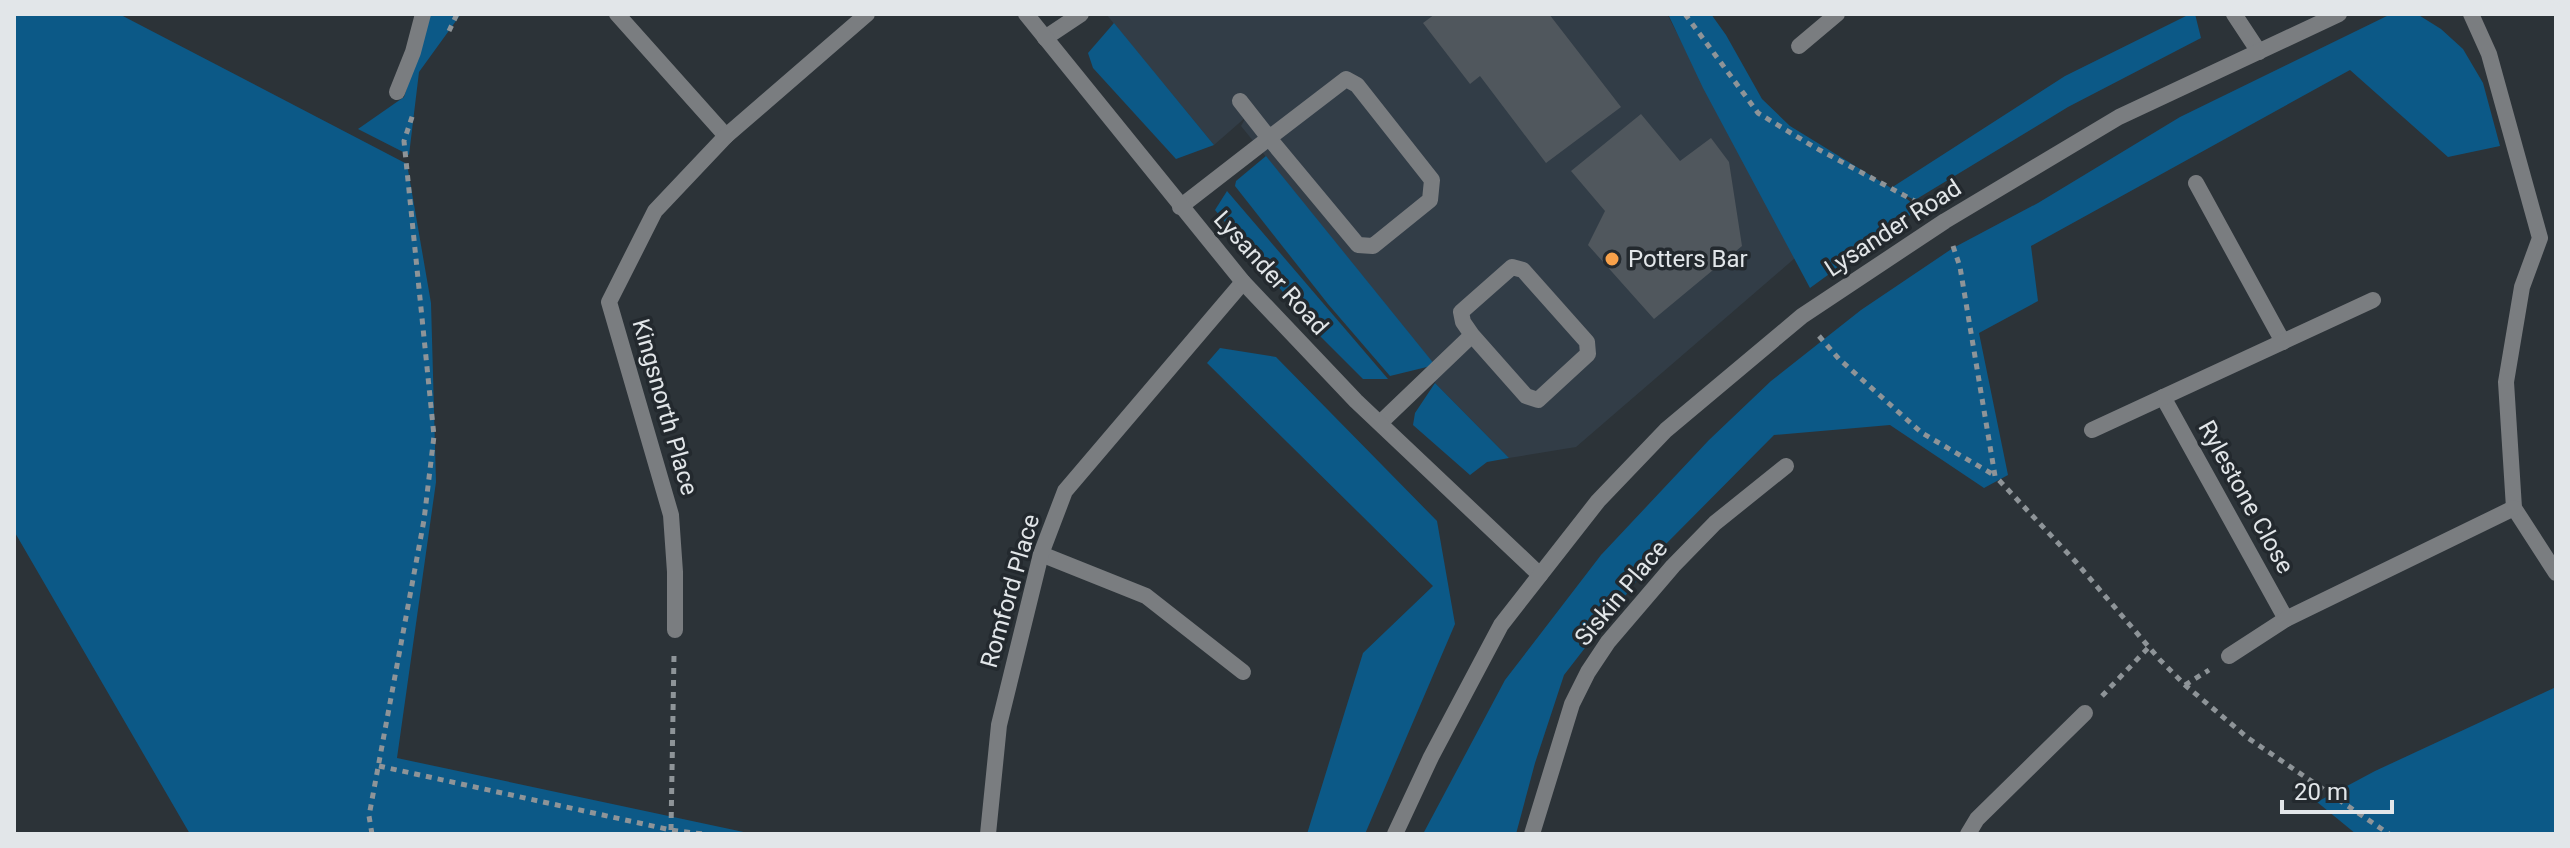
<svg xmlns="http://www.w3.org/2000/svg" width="2570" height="848" viewBox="0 0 2570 848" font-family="Roboto,sans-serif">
<rect width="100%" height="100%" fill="#2c3338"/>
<path fill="#323d47" d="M 1106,14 L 1667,14 L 1795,258 L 1576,447 L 1509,458 L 1435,383 L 1437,368 L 1241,126 L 1246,117 L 1214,145 Z"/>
<g fill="#0c5987">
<path d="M 14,14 L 119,14 L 407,164 L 431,303 L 436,482 L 397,758 L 753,834 L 190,834 L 14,531 Z"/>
<path d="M 430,14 L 461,14 L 419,72 L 409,155 L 358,129 L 404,97 Z"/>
<path d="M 1668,14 L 1711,14 L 1726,35 L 1762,99 L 1790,126 L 1891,188 L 2065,76 L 2190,14 L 2195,14 L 2201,38 L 2068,107 L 1915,200 L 1898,192 L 1917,207 L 1913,213 L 1810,288 L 1703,88 Z"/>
<path d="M 2391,14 L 2417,14 L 2441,29 L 2463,49 L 2483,83 L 2500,146 L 2448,157 L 2350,70 L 2031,246 L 2038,301 L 1979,333 L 2008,475 L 1984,488 L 1890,425 L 1774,435 L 1663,547 L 1564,675 L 1535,763 L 1516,834 L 1423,834 L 1505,680 L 1601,555 L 1709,440 L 1771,381 L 1861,310 L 1953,248 L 2038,203 L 2180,117 Z"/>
<path d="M 1114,23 L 1214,145 L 1176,159 L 1093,68 L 1088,53 Z"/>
<path d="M 1266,156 L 1435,365 L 1390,376 L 1328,304 L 1235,186 L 1236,181 Z"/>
<path d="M 1227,191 L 1388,379 L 1363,379 L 1315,331 L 1215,210 Z"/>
<path d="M 1220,348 L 1276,357 L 1437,521 L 1455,624 L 1365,834 L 1307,834 L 1363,653 L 1433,586 L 1207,363 Z"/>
<path d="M 1435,383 L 1509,458 L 1487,462 L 1470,475 L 1413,425 L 1415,413 Z"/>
<path d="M 2556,687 L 2556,834 L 2356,834 L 2317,802 L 2375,771 Z"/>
</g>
<g fill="#50575d">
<path d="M 1435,14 L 1549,14 L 1621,107 L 1546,163 L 1480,76 L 1470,84 L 1423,23 Z"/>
<path d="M 1641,114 L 1680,161 L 1711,138 L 1729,162 L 1742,246 L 1654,319 L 1588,245 L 1605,211 L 1571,171 Z"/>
</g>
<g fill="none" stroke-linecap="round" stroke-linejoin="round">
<g stroke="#8e9498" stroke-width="5" stroke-dasharray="6 6" stroke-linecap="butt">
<path d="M 1685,14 L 1758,113 L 1814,147 L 1922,205"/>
<path d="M 449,31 L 457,14"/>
<path d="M 1953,246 L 1960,267 L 1995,476 L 2075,561 L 2160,660 L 2185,685 L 2248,738 L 2389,834"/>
<path d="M 1819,336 L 1839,359 L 1922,433 L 1994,475"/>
<path d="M 2185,685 L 2209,670"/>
<path d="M 2102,696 L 2149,647"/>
<path d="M 379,766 L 671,830 L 703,834"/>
<path d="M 671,830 L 674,655"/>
<path d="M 372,834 L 369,816 L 424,520 L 434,436 L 404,141 L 413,114"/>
</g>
<g stroke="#7a7d80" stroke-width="16">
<path d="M 1045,38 L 1081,14"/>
<path d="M 1180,207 L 1269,138 L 1358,245 L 1373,246 L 1430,200 L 1432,180 L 1357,85 L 1346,79 L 1269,138 L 1240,101"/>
<path d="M 1380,423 L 1472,335 L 1526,396 L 1538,400 L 1588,354 L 1587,342 L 1523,270 L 1512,267 L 1461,312 L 1463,322 L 1472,335"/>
</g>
<g stroke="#7a7d80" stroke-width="16">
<path d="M 617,14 L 726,136"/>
<path d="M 2234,14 L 2259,52"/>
<path d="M 2471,14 L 2489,54 L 2540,238 L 2522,287 L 2506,382 L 2514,508 L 2556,573"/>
<path d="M 1799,46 L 1837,14"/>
<path d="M 397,92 L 413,52 L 423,14"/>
<path d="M 2196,183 L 2283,342"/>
<path d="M 2163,397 L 2286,619"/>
<path d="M 2092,430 L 2373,300"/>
<path d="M 1041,554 L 1146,596 L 1243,672"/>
<path d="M 675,630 L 675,572 L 671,515 L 609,302 L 655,211 L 726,136 L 867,14"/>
<path d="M 2229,656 L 2286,619 L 2514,508"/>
<path d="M 988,834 L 999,725 L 1041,554 L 1065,491 L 1243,282"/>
<path d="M 1532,834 L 1572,704 L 1588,672 L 1608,642 L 1673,566 L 1715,523 L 1786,466"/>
<path d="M 1968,834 L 1977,819 L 2085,713"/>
</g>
<g stroke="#7a7d80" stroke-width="16">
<path d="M 1026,14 L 1243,282 L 1356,401 L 1540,575"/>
<path d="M 1395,834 L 1431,757 L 1501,625 L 1598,501 L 1666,430 L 1802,316 L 1945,221 L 2119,117 L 2339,14"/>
</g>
</g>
<circle fill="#f8a14a" stroke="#23292e" stroke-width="3" cx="1612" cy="259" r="8"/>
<g text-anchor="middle" stroke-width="7" stroke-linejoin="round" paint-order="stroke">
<g font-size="24" fill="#e2e6e9" stroke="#23292e">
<text transform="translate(1893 228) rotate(-33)" y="8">Lysander Road</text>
<text transform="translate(1271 273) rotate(48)" y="8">Lysander Road</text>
<text transform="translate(665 407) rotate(74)" y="8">Kingsnorth Place</text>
<text transform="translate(2246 497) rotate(61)" y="8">Rylestone Close</text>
<text transform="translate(1010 591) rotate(-74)" y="8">Romford Place</text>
<text transform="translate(1621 593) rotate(-50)" y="8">Siskin Place</text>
</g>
<g font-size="24" fill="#e2e6e9" stroke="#23292e" text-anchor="start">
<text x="1628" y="267">Potters Bar</text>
</g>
</g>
<rect width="2570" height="848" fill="none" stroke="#e2e6e9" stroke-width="32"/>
<path d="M2282 800v12h110v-12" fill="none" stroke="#e2e6e9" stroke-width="4"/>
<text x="2294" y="800" font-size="24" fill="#e2e6e9" stroke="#23292e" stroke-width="6" paint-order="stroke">20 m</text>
</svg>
